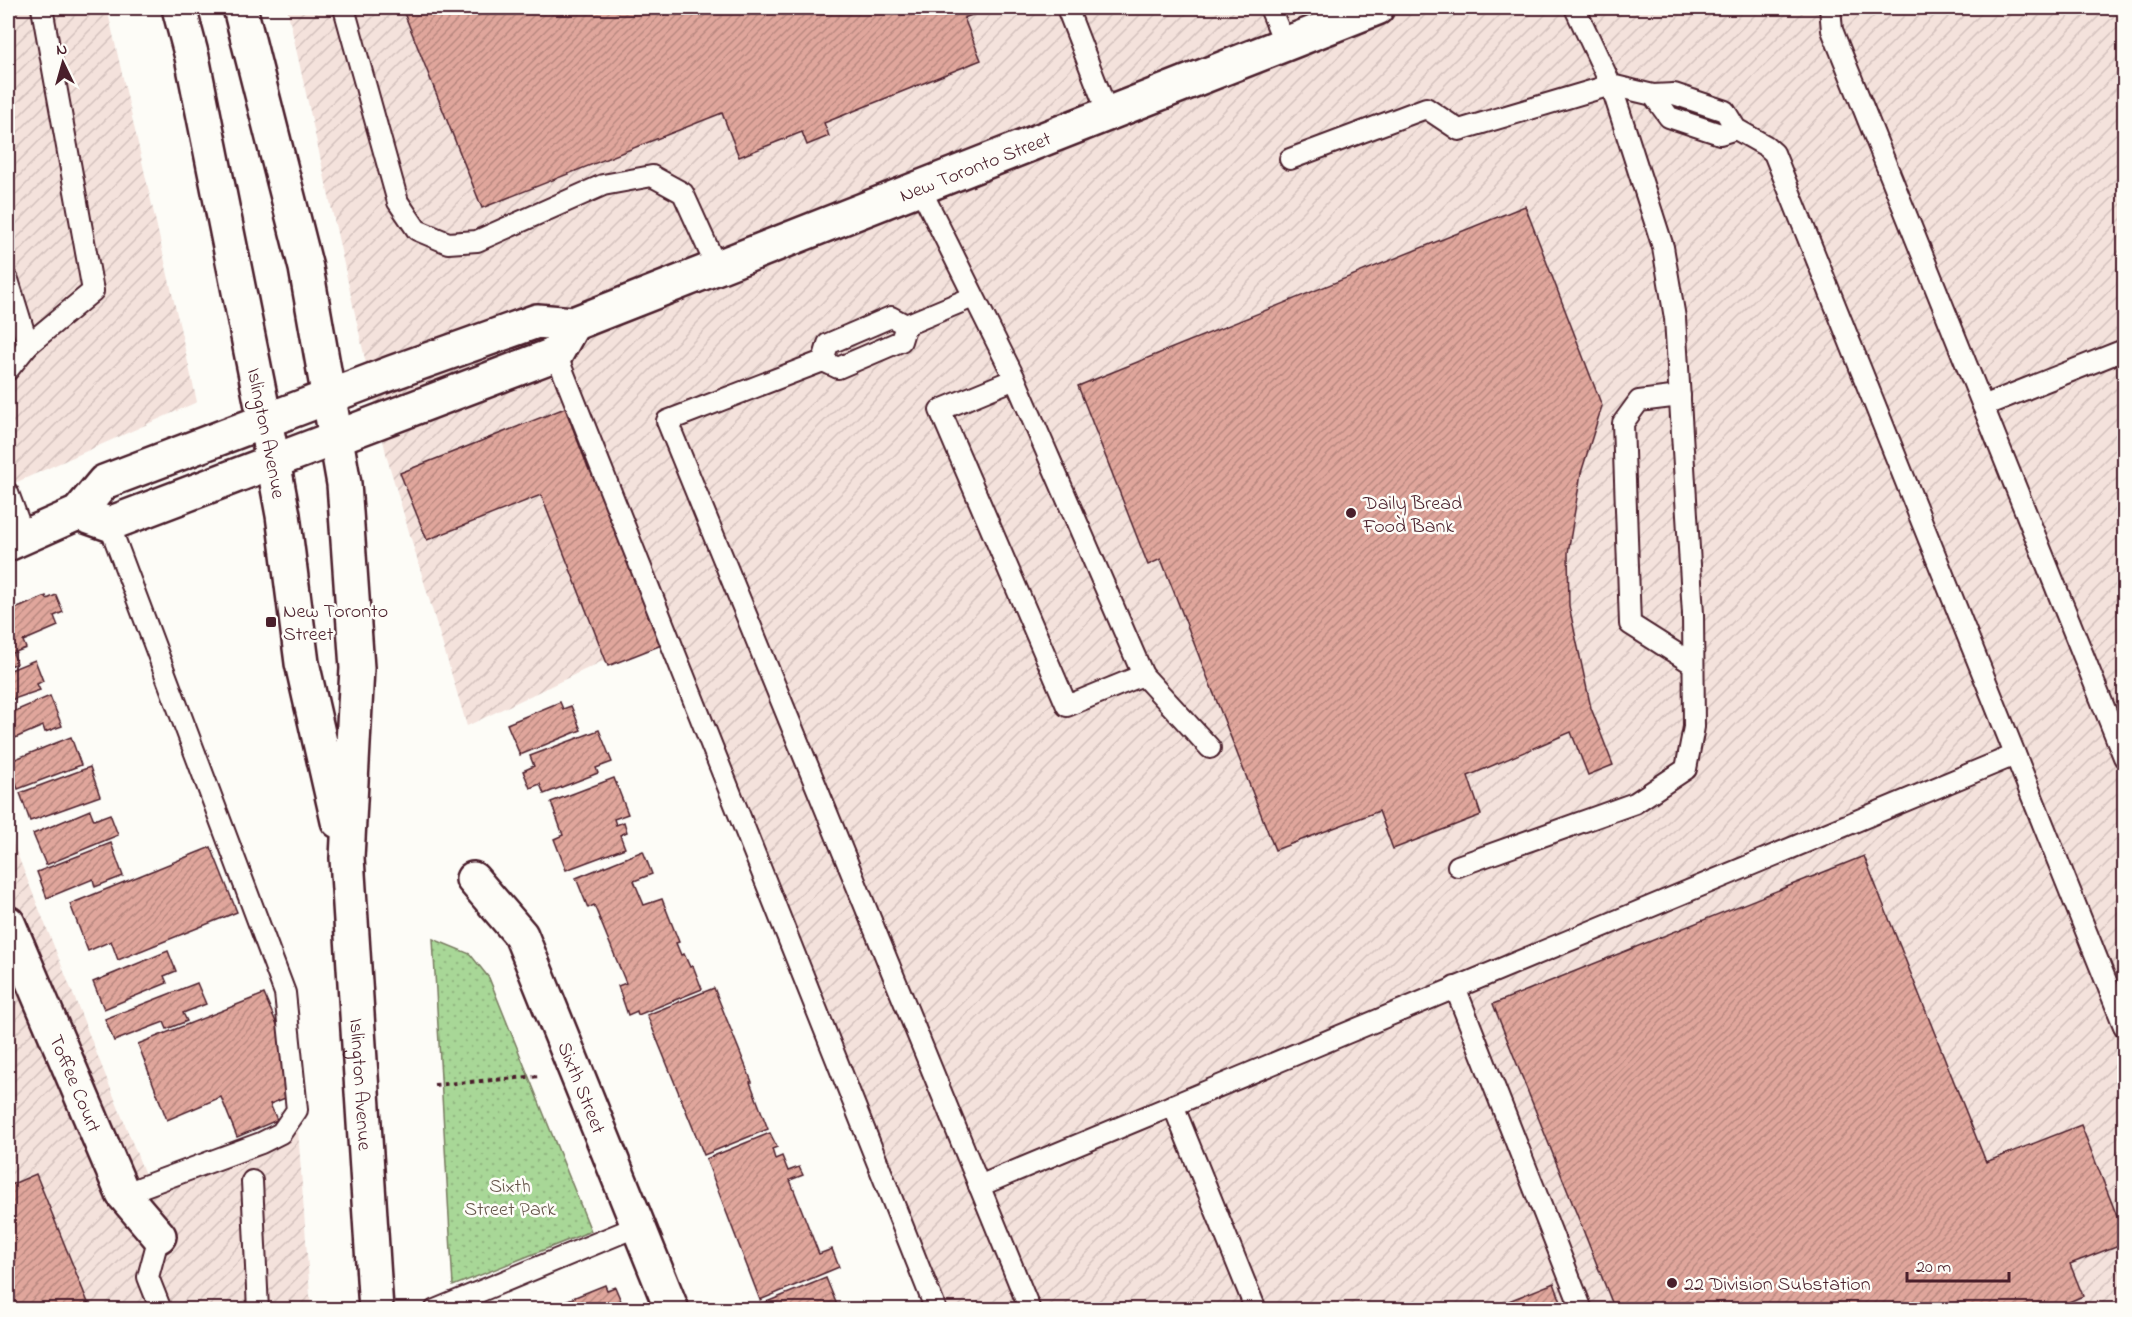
<svg xmlns="http://www.w3.org/2000/svg" width="2132" height="1317" viewBox="0 0 2132 1317" font-family="'Indie Flower',sans-serif">
<defs>
<pattern id="industrial-furrows" width="10" height="10" patternUnits="userSpaceOnUse" patternTransform="scale(1.5)"><rect width="10" height="10" fill="#f4e2dc"/><path d="M-1 1l2-2M0 10L10 0M9 11l2-2" fill="none" stroke="#d3c1bd"/></pattern>
<pattern id="grass-dots" width="8" height="8" patternUnits="userSpaceOnUse" patternTransform="scale(1.5)"><rect width="8" height="8" fill="#a8d797"/><path d="M2 2h.1M6 6h.1" fill="none" stroke="#92b882" stroke-width="1.8" stroke-linecap="round"/></pattern>
<pattern id="building-hatch" width="6" height="6" patternUnits="userSpaceOnUse" patternTransform="scale(1.5)"><rect width="6" height="6" fill="#e0a69c"/><path d="M-1 1l2-2M0 6l6-6M5 7l2-2" fill="none" stroke="#b8877f"/></pattern>
</defs>
<rect width="100%" height="100%" fill="#fdfcf7"/>
<filter id="ink" filterUnits="userSpaceOnUse"><feTurbulence type="fractalNoise" baseFrequency=".0167" numOctaves="2"/><feDisplacementMap in="SourceGraphic" scale="12" xChannelSelector="R" yChannelSelector="G"/><feConvolveMatrix kernelMatrix="1 2 1 2 8 2 1 2 1" color-interpolation-filters="sRGB"/></filter>
<g filter="url(#ink)">
<g fill="url(#industrial-furrows)">
<path d="M 8,8 L 107,8 L 197,402 L 8,486 Z"/>
<path d="M 287,8 L 2124,8 L 2124,1309 L 943,1309 L 670,629 L 467,726 L 387,458 Z"/>
<path d="M 8,831 L 146,1177 L 297,1116 L 311,1309 L 8,1309 Z"/>
</g>
<path fill="url(#grass-dots)" stroke="#797b61" stroke-width="1.5" d="M 433,939 L 470,954 L 489,978 L 591,1231 L 453,1286 Z"/>
<g fill="url(#building-hatch)" stroke="#4a1f2b" stroke-width="1.5">
<path d="M 402,8 L 990,8 L 964,18 L 981,60 L 824,123 L 829,136 L 807,145 L 802,132 L 739,157 L 722,113 L 482,208 Z"/>
<path d="M 1525,206 L 1602,406 L 1581,473 L 1568,553 L 1569,606 L 1591,708 L 1613,765 L 1588,775 L 1571,732 L 1468,776 L 1481,815 L 1393,849 L 1379,811 L 1275,850 L 1161,559 L 1148,565 L 1078,386 Z"/>
<path d="M 565,408 L 589,470 L 595,468 L 664,644 L 608,666 L 541,495 L 427,540 L 400,473 Z"/>
<path d="M 56,595 L 63,612 L 54,616 L 58,626 L 23,641 L 26,648 L 13,653 L 17,663 L 8,667 L 8,612 L 46,596 L 47,599 Z"/>
<path d="M 35,660 L 43,681 L 37,684 L 40,690 L 8,701 L 8,671 Z"/>
<path d="M 50,696 L 62,726 L 45,732 L 43,726 L 8,741 L 8,714 Z"/>
<path d="M 560,702 L 563,709 L 571,706 L 581,730 L 520,755 L 507,724 Z"/>
<path d="M 599,730 L 612,762 L 596,768 L 598,773 L 544,794 L 540,784 L 530,788 L 523,771 L 534,766 L 530,756 Z"/>
<path d="M 71,737 L 81,765 L 18,789 L 8,762 Z"/>
<path d="M 90,767 L 100,796 L 30,821 L 20,793 Z"/>
<path d="M 614,778 L 628,814 L 614,819 L 616,825 L 624,822 L 627,832 L 620,835 L 625,848 L 566,870 L 554,839 L 563,835 L 551,802 Z"/>
<path d="M 90,810 L 94,820 L 110,814 L 118,835 L 46,865 L 33,834 Z"/>
<path d="M 111,843 L 123,876 L 95,887 L 93,879 L 47,898 L 37,872 Z"/>
<path d="M 211,847 L 237,912 L 118,960 L 111,941 L 88,951 L 70,904 Z"/>
<path d="M 643,851 L 652,874 L 634,881 L 644,905 L 662,899 L 679,942 L 676,943 L 681,955 L 684,954 L 690,967 L 693,966 L 702,989 L 638,1015 L 637,1011 L 628,1015 L 618,986 L 626,983 L 594,905 L 588,908 L 576,878 Z"/>
<path d="M 1864,856 L 1986,1162 L 2081,1125 L 2124,1234 L 2124,1243 L 2070,1264 L 2083,1296 L 2050,1310 L 1615,1310 L 1493,1004 Z"/>
<path d="M 168,951 L 176,971 L 164,976 L 167,983 L 104,1009 L 93,982 Z"/>
<path d="M 197,983 L 206,1004 L 183,1013 L 187,1021 L 167,1029 L 164,1022 L 114,1041 L 105,1019 Z"/>
<path d="M 714,988 L 752,1082 L 750,1082 L 768,1129 L 704,1155 L 647,1015 Z"/>
<path d="M 264,994 L 281,1034 L 288,1097 L 270,1104 L 277,1120 L 237,1137 L 221,1097 L 167,1120 L 138,1044 Z"/>
<path d="M 770,1133 L 777,1147 L 772,1149 L 775,1159 L 782,1156 L 788,1171 L 799,1167 L 803,1175 L 790,1180 L 819,1254 L 832,1249 L 839,1267 L 760,1300 L 706,1159 Z"/>
<path d="M 36,1174 L 91,1310 L 8,1310 L 8,1186 Z"/>
<path d="M 826,1278 L 839,1310 L 766,1310 L 764,1303 Z"/>
<path d="M 1554,1283 L 1564,1310 L 1486,1310 Z"/>
<path d="M 605,1285 L 607,1290 L 615,1287 L 624,1308 L 543,1310 Z"/>
</g>
<g fill="none" stroke-linecap="round" stroke-linejoin="round">
<g stroke="#4a1f2b" stroke-width="24">
<g id="lane">
<path d="M 344,8 L 398,202 L 417,230 L 448,243 L 477,241 L 603,185 L 652,176 L 683,193 L 717,268"/>
<path d="M 1067,8 L 1108,114"/>
<path d="M 1270,8 L 1285,44"/>
<path d="M 1830,8 L 1832,30 L 2124,757"/>
<path d="M 1653,95 L 1669,117 L 1720,134 L 1736,129"/>
<path d="M 1290,159 L 1426,108 L 1459,130 L 1611,85 L 1653,95 L 1674,94 L 1725,111 L 1736,129 L 1766,146 L 1774,153 L 2124,1026"/>
<path d="M 920,188 L 1015,379 L 1143,675 L 1067,706 L 940,410 L 1015,379"/>
<path d="M 8,280 L 28,345"/>
<path d="M 906,325 L 901,341 L 838,368 L 823,361 L 667,421 L 1030,1310"/>
<path d="M 556,354 L 936,1310"/>
<path d="M 823,361 L 828,344 L 891,317 L 906,325 L 973,297"/>
<path d="M 8,370 L 28,345 L 93,291 L 42,8"/>
<path d="M 1680,396 L 1639,401 L 1623,423 L 1630,624 L 1693,664"/>
<path d="M 1983,406 L 2124,350"/>
<path d="M 8,493 L 24,536"/>
<path d="M 109,524 L 285,993 L 297,1110 L 281,1133 L 261,1143 L 123,1194"/>
<path d="M 1143,675 L 1210,748"/>
<path d="M 1458,866 L 1635,803 L 1686,769 L 1694,727 L 1693,614 L 1675,318 L 1663,247 L 1611,85 L 1575,8"/>
<path d="M 1455,987 L 1582,1310"/>
<path d="M 1173,1105 L 1256,1310"/>
<path d="M 252,1181 L 258,1310"/>
<path d="M 979,1186 L 2015,755"/>
<path d="M 159,1236 L 148,1277 L 161,1310"/>
<path d="M 435,1310 L 638,1226"/>
</g>
</g>
<g stroke="#4a1f2b" stroke-width="38">
<g id="street">
<path id="s1" d="M 473,879 L 521,935 L 672,1310"/>
<path id="s2" d="M 8,923 L 123,1194 L 159,1236"/>
</g>
</g>
<g stroke="#4a1f2b" stroke-width="38">
<g id="secondary">
<path id="s3" d="M 179,8 L 192,57 L 273,461 L 283,515 L 302,663 L 338,821"/>
<path id="s4" d="M 240,8 L 306,268 L 344,484 L 357,668 L 347,858 L 376,1310"/>
<path d="M 78,513 L 109,524 L 556,354 L 573,324"/>
<path id="s5" d="M 8,544 L 78,513 L 104,482 L 394,372 L 537,321 L 573,324 L 1377,8"/>
</g>
</g>
<path stroke="#4a1f2b" stroke-width="4" stroke-dasharray="4.5 4.5" stroke-linecap="butt" d="M 434,1085 L 541,1076"/>
<use href="#lane" stroke="#fdfcf7" stroke-width="20"/>
<use href="#street" stroke="#fdfcf7" stroke-width="33"/>
<use href="#secondary" stroke="#fdfcf7" stroke-width="33"/>
</g>
</g>
<g fill="#4a1f2b" stroke="#fdfcf7" stroke-width="2">
<circle cx="1351" cy="513" r="6"/>
<rect x="265" y="616" width="12" height="12" rx="3"/>
<circle cx="1672" cy="1283" r="6"/>
</g>
<g text-anchor="middle" stroke-width="5" stroke-linejoin="round" paint-order="stroke">
<g font-size="20" fill="#4a1f2b" stroke="#fdfcf7">
<text dy="7" stroke="none"><textPath href="#s5" startOffset="1047">New Toronto Street</textPath></text>
<text dy="7" stroke="none"><textPath href="#s3" startOffset="434">Islington Avenue</textPath></text>
<text dy="7" stroke="none"><textPath href="#s2" startOffset="174">Toffee Court</textPath></text>
<text dy="7" stroke="none"><textPath href="#s4" startOffset="1089">Islington Avenue</textPath></text>
<text dy="7" stroke="none"><textPath href="#s1" startOffset="238">Sixth Street</textPath></text>
</g>
<g font-size="20" fill="#4a1f2b" stroke="#fdfcf7" text-anchor="start">
<text x="1363" y="509">Daily Bread<tspan x="1363" dy="23">Food Bank</tspan></text>
<text x="283" y="617">New Toronto<tspan x="283" dy="23">Street</tspan></text>
<text x="1684" y="1290">22 Division Substation</text>
</g>
<g font-size="20" fill="#66564b" stroke="#fdfcf7">
<text x="510" y="1192">Sixth<tspan x="510" dy="23">Street Park</tspan></text>
</g>
</g>
<rect width="2132" height="1317" fill="none" stroke="#fdfcf7" stroke-width="30"/>
<rect x="15" y="15" width="2102" height="1287" fill="none" stroke="#4a1f2b" stroke-width="2" filter="url(#ink)"/>
<g transform="translate(63 63) rotate(355)" stroke="#fdfcf7" stroke-width="4.5" paint-order="stroke">
<path d="M0-4.5L10 22L0 15L-10 22Z" fill="#4a1f2b"/>
<text y="-9" font-size="16" font-weight="bold" text-anchor="middle" fill="#4a1f2b">N</text>
</g>
<path d="M1907 1272v9h102v-9" fill="none" stroke="#4a1f2b" stroke-width="3"/>
<text x="1916" y="1272" font-size="18" fill="#4a1f2b" stroke="#fdfcf7" stroke-width="4.5" paint-order="stroke">20 m</text>
</svg>
